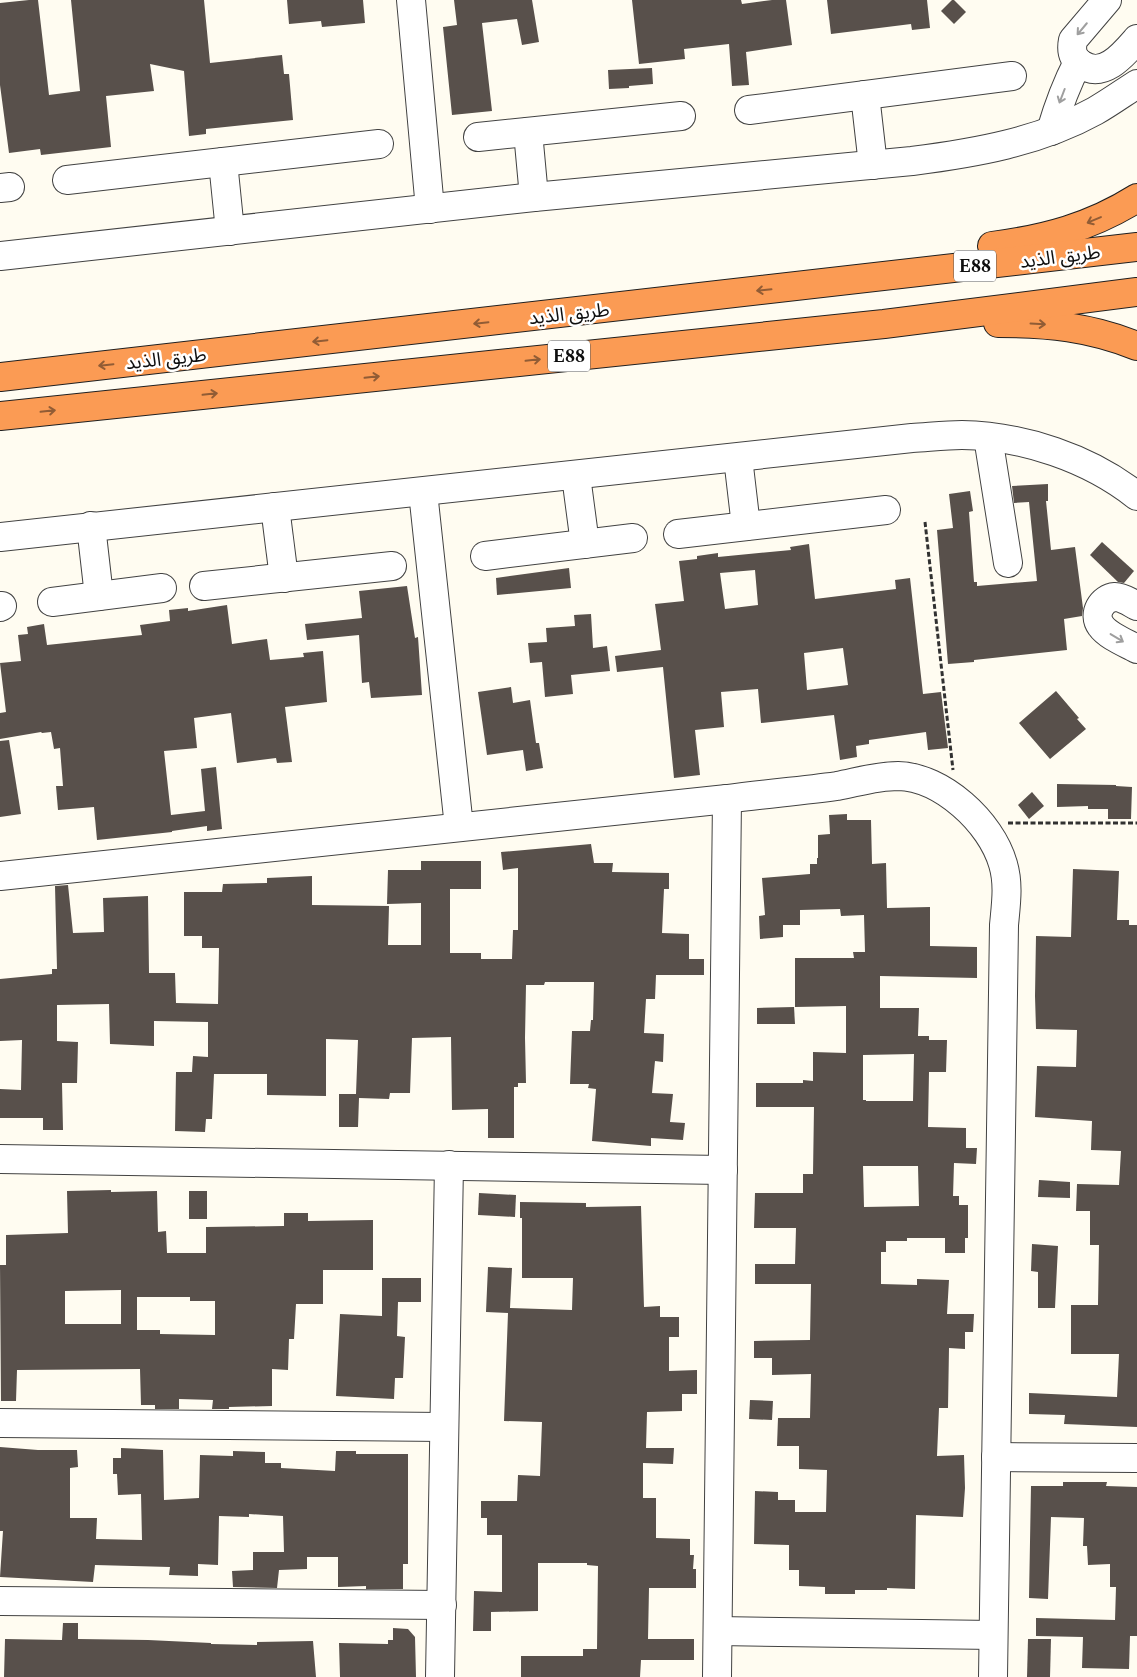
<svg xmlns="http://www.w3.org/2000/svg" width="1137" height="1677" viewBox="0 0 1137 1677" font-family="Spectral,'Noto Sans Arabic',serif">
<rect width="100%" height="100%" fill="#fffcf1"/>
<g fill="#58504b" fill-rule="evenodd">
<path d="M 29,0 L 38,0 L 49,95 L 80,91 L 71,0 L 204,0 L 210,63 L 282,55 L 284,74 L 289,74 L 293,120 L 206,129 L 206,134 L 189,136 L 184,71 L 150,64 L 154,91 L 106,96 L 111,147 L 41,155 L 40,149 L 9,153 L 0,85 L 0,3 Z"/>
<path d="M 287,0 L 363,0 L 365,23 L 322,27 L 321,21 L 289,24 Z"/>
<path d="M 454,0 L 532,0 L 539,42 L 522,45 L 517,19 L 482,23 L 492,111 L 452,115 L 443,27 L 457,25 Z"/>
<path d="M 632,0 L 741,0 L 742,4 L 772,0 L 786,0 L 792,45 L 746,52 L 749,85 L 732,86 L 729,44 L 684,49 L 685,59 L 639,64 Z"/>
<path d="M 827,0 L 927,0 L 930,28 L 912,30 L 911,24 L 831,34 Z"/>
<path d="M 952,0 L 954,0 L 966,12 L 954,24 L 941,11 Z"/>
<path d="M 652,68 L 653,84 L 629,86 L 629,88 L 609,89 L 608,70 Z"/>
<path d="M 1048,484 L 1048,501 L 1046,501 L 1051,550 L 1075,547 L 1083,608 L 1082,616 L 1064,619 L 1067,650 L 974,660 L 974,662 L 948,664 L 937,530 L 953,528 L 949,494 L 970,491 L 973,511 L 969,512 L 974,582 L 977,582 L 977,586 L 1037,581 L 1029,502 L 1014,503 L 1012,486 Z"/>
<path d="M 1102,542 L 1134,571 L 1124,583 L 1118,582 L 1090,555 Z"/>
<path d="M 809,544 L 815,599 L 896,589 L 895,580 L 910,578 L 923,694 L 941,692 L 948,748 L 928,750 L 926,732 L 869,740 L 869,744 L 856,746 L 857,757 L 840,760 L 834,715 L 761,723 L 758,689 L 721,692 L 724,727 L 695,730 L 700,775 L 674,778 L 663,667 L 617,672 L 615,656 L 661,650 L 655,604 L 684,601 L 679,561 L 697,559 L 697,556 L 718,553 L 718,557 L 791,550 L 790,547 ZM 755,570 L 758,605 L 725,609 L 720,573 ZM 843,648 L 848,685 L 807,690 L 804,653 Z"/>
<path d="M 569,568 L 571,588 L 497,595 L 496,578 Z"/>
<path d="M 407,586 L 415,638 L 418,637 L 422,695 L 371,698 L 369,682 L 362,683 L 359,635 L 307,640 L 305,624 L 362,618 L 359,591 Z"/>
<path d="M 227,605 L 232,644 L 267,639 L 270,660 L 304,657 L 303,653 L 323,651 L 327,702 L 285,707 L 292,762 L 277,763 L 276,758 L 237,763 L 231,713 L 194,718 L 197,748 L 164,751 L 171,815 L 205,811 L 201,769 L 216,767 L 222,829 L 207,831 L 207,826 L 172,831 L 172,832 L 97,840 L 94,807 L 58,810 L 56,786 L 63,786 L 60,748 L 54,749 L 51,732 L 42,733 L 41,732 L 0,739 L 0,713 L 6,712 L 0,663 L 21,661 L 18,635 L 28,634 L 27,627 L 44,624 L 47,645 L 142,635 L 140,625 L 170,621 L 169,610 L 188,608 L 188,611 Z"/>
<path d="M 591,614 L 593,648 L 607,646 L 610,671 L 571,675 L 573,694 L 545,697 L 542,662 L 530,663 L 528,643 L 547,642 L 546,628 L 575,626 L 574,615 Z"/>
<path d="M 511,687 L 513,703 L 530,700 L 536,743 L 539,743 L 543,768 L 526,771 L 523,750 L 487,755 L 478,692 Z"/>
<path d="M 1056,691 L 1079,718 L 1077,719 L 1086,729 L 1050,759 L 1019,723 Z"/>
<path d="M 9,740 L 21,814 L 0,817 L 0,741 Z"/>
<path d="M 1057,784 L 1116,785 L 1116,786 L 1132,787 L 1131,819 L 1108,819 L 1108,809 L 1088,809 L 1088,806 L 1057,807 Z"/>
<path d="M 1032,792 L 1044,806 L 1029,819 L 1018,805 Z"/>
<path d="M 847,814 L 847,820 L 871,820 L 872,864 L 886,863 L 887,908 L 930,907 L 930,946 L 977,947 L 977,978 L 880,976 L 880,1008 L 919,1008 L 918,1036 L 929,1036 L 929,1040 L 947,1040 L 946,1072 L 929,1072 L 928,1127 L 966,1128 L 966,1148 L 977,1148 L 976,1164 L 954,1163 L 953,1196 L 959,1196 L 959,1205 L 968,1205 L 968,1238 L 965,1238 L 965,1253 L 945,1253 L 945,1238 L 907,1238 L 907,1241 L 886,1241 L 886,1252 L 881,1252 L 881,1284 L 917,1285 L 917,1279 L 949,1280 L 947,1314 L 974,1314 L 973,1332 L 965,1332 L 965,1349 L 949,1348 L 948,1408 L 939,1408 L 937,1456 L 964,1455 L 965,1488 L 963,1517 L 916,1515 L 915,1589 L 887,1588 L 887,1590 L 855,1590 L 855,1594 L 825,1594 L 825,1587 L 799,1586 L 799,1570 L 789,1570 L 789,1545 L 754,1544 L 755,1491 L 778,1492 L 778,1500 L 795,1500 L 795,1512 L 826,1512 L 827,1470 L 799,1469 L 799,1446 L 777,1446 L 778,1418 L 810,1418 L 811,1374 L 772,1375 L 772,1358 L 754,1358 L 754,1341 L 810,1340 L 811,1284 L 755,1284 L 755,1264 L 795,1264 L 796,1228 L 754,1228 L 755,1193 L 803,1193 L 803,1174 L 813,1174 L 814,1107 L 756,1107 L 756,1083 L 803,1083 L 803,1080 L 813,1081 L 813,1052 L 846,1053 L 846,1006 L 795,1007 L 795,958 L 854,958 L 853,952 L 865,952 L 864,915 L 841,916 L 840,909 L 800,910 L 800,925 L 783,925 L 783,937 L 760,939 L 759,916 L 765,915 L 762,878 L 810,874 L 810,864 L 817,864 L 817,858 L 818,858 L 818,835 L 830,834 L 829,815 ZM 914,1054 L 913,1101 L 866,1101 L 866,1100 L 863,1100 L 863,1055 ZM 863,1166 L 918,1166 L 919,1206 L 864,1207 Z"/>
<path d="M 591,844 L 594,863 L 613,863 L 612,872 L 669,873 L 669,889 L 664,889 L 662,933 L 689,934 L 689,959 L 704,959 L 704,975 L 656,975 L 655,999 L 646,999 L 644,1033 L 664,1034 L 663,1062 L 655,1061 L 652,1093 L 673,1094 L 670,1122 L 685,1123 L 683,1140 L 651,1138 L 651,1146 L 592,1141 L 596,1089 L 588,1088 L 589,1084 L 570,1084 L 572,1031 L 590,1031 L 591,1020 L 593,1020 L 594,982 L 545,982 L 544,985 L 526,985 L 525,1038 L 526,1083 L 518,1083 L 518,1087 L 514,1087 L 514,1138 L 488,1138 L 488,1109 L 452,1110 L 451,1037 L 412,1038 L 410,1093 L 390,1093 L 389,1099 L 359,1098 L 358,1127 L 339,1127 L 339,1094 L 356,1094 L 358,1040 L 326,1039 L 326,1096 L 267,1095 L 267,1074 L 214,1074 L 212,1119 L 206,1119 L 205,1132 L 175,1131 L 176,1072 L 192,1072 L 193,1056 L 208,1057 L 208,1022 L 154,1021 L 154,1046 L 110,1044 L 109,1004 L 57,1005 L 57,1041 L 78,1042 L 77,1083 L 62,1083 L 63,1130 L 43,1130 L 43,1118 L 0,1118 L 0,1089 L 21,1090 L 22,1040 L 0,1041 L 0,979 L 52,974 L 52,969 L 57,969 L 55,886 L 68,885 L 73,933 L 104,932 L 103,898 L 148,896 L 149,973 L 175,973 L 176,1003 L 218,1004 L 219,948 L 202,948 L 202,936 L 184,936 L 184,892 L 222,892 L 223,884 L 267,883 L 267,878 L 312,876 L 312,905 L 389,906 L 388,945 L 421,945 L 421,903 L 387,904 L 388,870 L 421,870 L 421,861 L 481,861 L 481,889 L 450,889 L 450,953 L 481,953 L 481,959 L 512,959 L 513,930 L 518,930 L 518,868 L 503,870 L 501,852 Z"/>
<path d="M 1073,869 L 1119,871 L 1117,920 L 1129,920 L 1129,925 L 1137,925 L 1137,1427 L 1064,1424 L 1065,1415 L 1029,1414 L 1029,1393 L 1117,1397 L 1119,1354 L 1071,1354 L 1071,1305 L 1098,1305 L 1099,1245 L 1090,1245 L 1090,1211 L 1076,1211 L 1077,1184 L 1119,1185 L 1121,1151 L 1091,1150 L 1092,1121 L 1035,1117 L 1037,1066 L 1076,1067 L 1077,1030 L 1036,1029 L 1035,996 L 1036,936 L 1071,937 Z"/>
<path d="M 794,1007 L 795,1024 L 757,1024 L 757,1008 Z"/>
<path d="M 1039,1180 L 1070,1182 L 1070,1198 L 1038,1197 Z"/>
<path d="M 111,1190 L 111,1192 L 157,1191 L 158,1232 L 166,1231 L 167,1253 L 206,1253 L 206,1227 L 284,1226 L 284,1213 L 308,1213 L 308,1221 L 373,1220 L 373,1270 L 323,1270 L 323,1304 L 296,1304 L 294,1339 L 289,1339 L 288,1370 L 272,1369 L 272,1406 L 229,1407 L 229,1409 L 212,1409 L 213,1400 L 179,1399 L 179,1409 L 155,1409 L 155,1405 L 141,1405 L 140,1369 L 17,1370 L 16,1401 L 1,1401 L 0,1265 L 6,1265 L 6,1235 L 68,1233 L 67,1191 ZM 121,1290 L 121,1324 L 65,1324 L 65,1291 ZM 137,1297 L 190,1297 L 190,1301 L 215,1301 L 215,1335 L 160,1334 L 160,1330 L 137,1330 Z"/>
<rect x="189" y="1191" width="18" height="28"/>
<path d="M 479,1193 L 516,1195 L 515,1217 L 478,1215 Z"/>
<path d="M 520,1202 L 586,1203 L 586,1207 L 641,1206 L 644,1307 L 660,1306 L 660,1317 L 679,1317 L 679,1337 L 669,1337 L 669,1371 L 697,1370 L 697,1394 L 682,1394 L 682,1411 L 647,1412 L 646,1448 L 674,1448 L 673,1464 L 643,1463 L 643,1498 L 656,1498 L 656,1538 L 690,1539 L 690,1555 L 694,1555 L 693,1569 L 696,1569 L 696,1588 L 649,1588 L 648,1639 L 694,1639 L 694,1660 L 641,1660 L 640,1677 L 521,1677 L 521,1656 L 583,1656 L 583,1649 L 597,1649 L 598,1566 L 587,1565 L 587,1563 L 538,1563 L 538,1611 L 491,1612 L 491,1631 L 473,1631 L 474,1591 L 502,1592 L 502,1535 L 487,1535 L 487,1518 L 481,1518 L 481,1501 L 517,1501 L 518,1475 L 540,1476 L 542,1422 L 504,1421 L 508,1313 L 486,1312 L 488,1267 L 512,1268 L 510,1308 L 572,1310 L 573,1278 L 522,1278 L 522,1218 L 520,1218 Z"/>
<path d="M 1032,1244 L 1058,1246 L 1055,1308 L 1038,1308 L 1038,1272 L 1031,1271 Z"/>
<path d="M 382,1278 L 421,1278 L 421,1302 L 398,1302 L 397,1336 L 405,1337 L 403,1378 L 395,1378 L 394,1399 L 336,1396 L 340,1314 L 382,1316 Z"/>
<path d="M 750,1400 L 773,1401 L 772,1420 L 749,1419 Z"/>
<path d="M 0,1447 L 38,1450 L 77,1450 L 78,1467 L 70,1468 L 70,1518 L 97,1518 L 96,1539 L 142,1540 L 141,1494 L 118,1495 L 117,1474 L 113,1474 L 113,1458 L 121,1458 L 121,1448 L 163,1450 L 164,1500 L 199,1498 L 200,1455 L 233,1456 L 233,1451 L 265,1452 L 265,1463 L 281,1463 L 281,1468 L 335,1471 L 336,1451 L 356,1451 L 356,1454 L 408,1454 L 408,1564 L 403,1564 L 403,1589 L 366,1589 L 366,1586 L 338,1587 L 338,1557 L 307,1557 L 307,1569 L 279,1570 L 277,1588 L 233,1587 L 232,1571 L 253,1570 L 253,1552 L 284,1552 L 283,1516 L 249,1514 L 249,1517 L 219,1516 L 218,1565 L 198,1564 L 198,1576 L 169,1575 L 170,1567 L 95,1565 L 93,1582 L 0,1577 L 3,1531 L 0,1531 Z"/>
<path d="M 1063,1482 L 1107,1482 L 1106,1486 L 1137,1487 L 1137,1636 L 1130,1636 L 1129,1669 L 1082,1668 L 1083,1637 L 1036,1636 L 1036,1618 L 1115,1620 L 1116,1587 L 1110,1587 L 1110,1564 L 1088,1565 L 1087,1546 L 1083,1546 L 1084,1518 L 1051,1517 L 1048,1599 L 1029,1598 L 1031,1486 L 1063,1486 Z"/>
<path d="M 63,1623 L 78,1623 L 78,1639 L 148,1640 L 211,1643 L 211,1644 L 257,1645 L 257,1642 L 313,1641 L 316,1677 L 4,1677 L 5,1639 L 62,1640 Z"/>
<path d="M 393,1628 L 408,1629 L 415,1637 L 416,1677 L 340,1677 L 339,1643 L 388,1644 L 388,1640 L 393,1640 Z"/>
<path d="M 1028,1639 L 1051,1639 L 1050,1677 L 1027,1677 Z"/>
</g>
<g fill="none" stroke-linecap="round" stroke-linejoin="round">
<g stroke="#424242" stroke-width="30">
<g id="minor">
<path d="M 411,0 L 430,209"/>
<path d="M 1107,0 L 1073,40 C 1071,50 1072,58 1081,64 C 1103,80 1124,54 1137,39"/>
<path d="M 865,95 L 873,165"/>
<path d="M 749,110 L 1012,76"/>
<path d="M 1051,131 C 1058,107 1066,85 1078,62"/>
<path d="M 528,132 L 534,197"/>
<path d="M 478,137 L 681,116"/>
<path d="M 223,162 L 230,231"/>
<path d="M 67,180 L 379,144"/>
<path d="M 0,188 L 10,187"/>
<path d="M 0,256 L 534,197 L 912,161 C 975,153 1039,142 1095,111 C 1109,103 1123,93 1137,84"/>
<path d="M 988,437 L 1008,563"/>
<path d="M 738,458 L 746,526"/>
<path d="M 576,476 L 585,544"/>
<path d="M 423,492 L 459,827"/>
<path d="M 275,507 L 284,578"/>
<path d="M 91,526 L 99,596"/>
<path d="M 678,534 L 886,510"/>
<path d="M 0,537 L 912,438 C 929,437 946,435 962,435 C 1023,436 1089,458 1137,496"/>
<path d="M 485,556 L 633,538"/>
<path d="M 204,586 L 392,566"/>
<path d="M 52,602 L 162,588"/>
<path d="M 1137,606 C 1131,603 1123,597 1115,597 C 1102,598 1092,614 1101,626 C 1108,636 1126,643 1137,649"/>
<path d="M 0,607 L 2,606"/>
<path d="M 0,876 L 727,799 C 764,794 801,791 837,786 C 858,782 877,776 898,776 C 942,777 991,822 1003,864 C 1009,884 1006,904 1004,925 L 993,1677"/>
<path d="M 0,1159 L 723,1170"/>
<path d="M 0,1423 L 444,1427"/>
<path d="M 996,1457 L 1137,1458"/>
<path d="M 0,1601 L 442,1605"/>
<path d="M 718,1631 L 993,1635"/>
<path d="M 440,1677 L 449,1165"/>
<path d="M 717,1677 L 727,799"/>
</g>
</g>
<g stroke="#202020" stroke-width="30">
<g id="highway">
<path d="M 992,246 C 1045,239 1091,227 1137,198"/>
<path d="M 998,323 C 1048,323 1090,327 1137,346"/>
<path d="M 0,377 L 1137,247"/>
<path d="M 0,416 L 884,324 L 1137,292"/>
</g>
</g>
<g stroke="#313131" stroke-width="3" stroke-dasharray="5 2.5" stroke-linecap="butt">
<path d="M 925,522 L 953,770"/>
<path d="M 1008,823 L 1137,823"/>
</g>
<use href="#minor" stroke="#fff" stroke-width="28"/>
<use href="#highway" stroke="#fb9b54" stroke-width="28"/>
</g>
<defs><path id="oneway-shaft" d="M-6 0H5M1.5-3L5.5 0L1.5 3" fill="none" stroke-width="1.6" stroke-linecap="round" stroke-linejoin="round" transform="scale(1.25)"/></defs>
<g stroke="#9f9f9f">
<use href="#oneway-shaft" transform="translate(1082 29) rotate(130)"/>
<use href="#oneway-shaft" transform="translate(1062 96) rotate(111)"/>
<use href="#oneway-shaft" transform="translate(1117 638) rotate(31)"/>
</g>
<g stroke="#915c35">
<use href="#oneway-shaft" transform="translate(1094 220) rotate(157)"/>
<use href="#oneway-shaft" transform="translate(764 290) rotate(174)"/>
<use href="#oneway-shaft" transform="translate(481 323) rotate(174)"/>
<use href="#oneway-shaft" transform="translate(1038 324) rotate(3)"/>
<use href="#oneway-shaft" transform="translate(320 341) rotate(174)"/>
<use href="#oneway-shaft" transform="translate(533 360) rotate(-6)"/>
<use href="#oneway-shaft" transform="translate(106 365) rotate(174)"/>
<use href="#oneway-shaft" transform="translate(372 377) rotate(-6)"/>
<use href="#oneway-shaft" transform="translate(210 394) rotate(-6)"/>
<use href="#oneway-shaft" transform="translate(48 411) rotate(-6)"/>
</g>
<g text-anchor="middle" stroke-width="5" stroke-linejoin="round" paint-order="stroke">
<g fill="#fff" stroke="#575757" stroke-width="1">
<rect x="954" y="250.5" width="42" height="31" rx="4"/>
<rect x="548" y="340.5" width="42" height="31" rx="4"/>
</g>
<g font-size="18" font-weight="bold" fill="#0f0f0f">
<text x="975" y="272">E88</text>
<text x="569" y="362">E88</text>
</g>
<g font-size="19" fill="#0f0f0f" stroke="#fff">
<text transform="translate(1060 256) rotate(-7)" y="7">طريق الذيد</text>
<text transform="translate(569 313) rotate(-6)" y="7">طريق الذيد</text>
<text transform="translate(166 358) rotate(-6)" y="7">طريق الذيد</text>
</g>
</g>
</svg>
